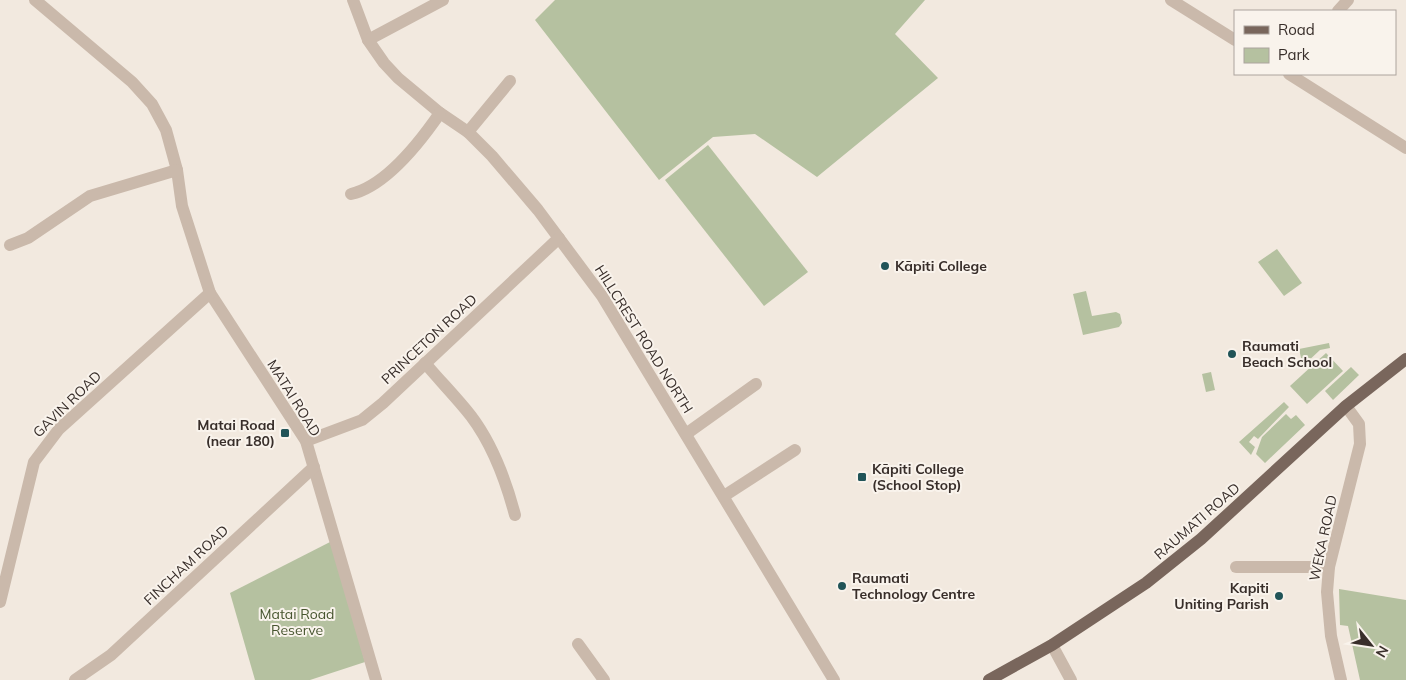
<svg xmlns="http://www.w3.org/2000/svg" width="1406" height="680" viewBox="0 0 1406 680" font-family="Mulish,sans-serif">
<rect width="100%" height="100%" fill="#f2e9df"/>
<g fill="#b5c1a0">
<path d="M 555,0 L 925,0 L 895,34 L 938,78 L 817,177 L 755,134 L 713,137 L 659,180 L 535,20 Z"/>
<path d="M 708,145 L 808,272 L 764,306 L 665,180 Z"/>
<path d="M 1277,249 L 1302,283 L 1284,296 L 1258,262 Z"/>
<path d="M 1086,291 L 1092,316 L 1116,312 L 1120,314 L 1122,323 L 1119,327 L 1083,335 L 1073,294 Z"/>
<path d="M 1329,343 L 1330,348 L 1320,350 L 1305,364 L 1302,362 L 1299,349 Z"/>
<path d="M 1326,353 L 1343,371 L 1307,404 L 1290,386 Z"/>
<path d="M 1351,367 L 1359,375 L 1333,400 L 1325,391 Z"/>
<path d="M 1211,372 L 1215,390 L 1206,392 L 1202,374 Z"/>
<path d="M 1284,402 L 1289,407 L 1258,439 L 1254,436 L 1249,442 L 1255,447 L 1251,455 L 1239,442 Z"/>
<path d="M 1286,414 L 1291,419 L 1296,415 L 1305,425 L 1265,463 L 1256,454 L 1262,437 Z"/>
<path d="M 332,541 L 365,662 L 310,680 L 255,680 L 230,593 Z"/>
<path d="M 1339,589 L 1406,600 L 1406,680 L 1360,680 L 1348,626 L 1340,625 Z"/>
</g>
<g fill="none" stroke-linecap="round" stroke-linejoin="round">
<g stroke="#cab9ab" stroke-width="12">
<path d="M 35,0 L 132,82 L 152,104 L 166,130 L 177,170 L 182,206 L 210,293 L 306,441 L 376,680"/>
<path d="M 353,0 L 368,40 L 384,63 L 398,78 L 440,113 L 468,132 L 492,156 L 538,210 L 602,296 L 834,680"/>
<path d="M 1171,0 L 1235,40"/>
<path d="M 1338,11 L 1348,0"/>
<path d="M 368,40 L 443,0"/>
<path d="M 1289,74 L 1406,148"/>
<path d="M 468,132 L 510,81"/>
<path d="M 351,194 C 386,186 420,142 440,113"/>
<path d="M 10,245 L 28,238 L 90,196 L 177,170"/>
<path d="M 425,363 C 440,381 457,398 471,416 C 493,445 506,481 515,515"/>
<path d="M 686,434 L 756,384"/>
<path d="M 306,441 L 362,420 L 383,403 L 559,238"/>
<path d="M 724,496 L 795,450"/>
<path d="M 1236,567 L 1329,567"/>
<path d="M 0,602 L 34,462 L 59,429 L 210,293"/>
<path d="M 578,644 L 604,680"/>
<path d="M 1052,645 L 1071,680"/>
<path d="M 75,680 L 111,655 L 314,467"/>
<path d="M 1341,680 L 1331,636 L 1327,592 L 1329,567 L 1360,444 L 1359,424 L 1346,406"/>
</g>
<path stroke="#79665c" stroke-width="12" d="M 989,680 L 1052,645 L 1146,583 L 1201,539 L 1346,406 L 1406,359"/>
</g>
<g fill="#215458" stroke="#f9f3ec" stroke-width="2">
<circle cx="885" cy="266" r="5"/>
<circle cx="1232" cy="354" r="5"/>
<rect x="280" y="428" width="10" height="10" rx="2.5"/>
<rect x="857" y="472" width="10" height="10" rx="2.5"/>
<circle cx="842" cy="586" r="5"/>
<circle cx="1279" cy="596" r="5"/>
</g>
<g text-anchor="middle" stroke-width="4" stroke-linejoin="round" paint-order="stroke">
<g font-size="14" font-weight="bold" fill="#382e2a" stroke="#f9f3ec" text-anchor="start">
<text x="895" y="271">Kāpiti College</text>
<text x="1242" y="351">Raumati<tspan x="1242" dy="16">Beach School</tspan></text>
<text x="275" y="430" text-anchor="end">Matai Road<tspan x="275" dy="16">(near 180)</tspan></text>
<text x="872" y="474">Kāpiti College<tspan x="872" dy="16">(School Stop)</tspan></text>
<text x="852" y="583">Raumati<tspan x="852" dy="16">Technology Centre</tspan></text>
<text x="1269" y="593" text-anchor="end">Kapiti<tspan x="1269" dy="16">Uniting Parish</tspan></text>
</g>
<g font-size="14" fill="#382e2a" stroke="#f9f3ec">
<text transform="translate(429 339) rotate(-43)" y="5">PRINCETON ROAD</text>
<text transform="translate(644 339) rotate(58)" y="5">HILLCREST ROAD NORTH</text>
<text transform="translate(294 398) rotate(58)" y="5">MATAI ROAD</text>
<text transform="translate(67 404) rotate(-44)" y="5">GAVIN ROAD</text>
<text transform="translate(1197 521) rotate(-41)" y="5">RAUMATI ROAD</text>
<text transform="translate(1323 538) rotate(-78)" y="5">WEKA ROAD</text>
<text transform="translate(186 565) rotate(-43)" y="5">FINCHAM ROAD</text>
</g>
<g font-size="14" fill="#47552f" stroke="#f9f3ec">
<text x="297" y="619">Matai Road<tspan x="297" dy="16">Reserve</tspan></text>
</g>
</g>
<rect x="1234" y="10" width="162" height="65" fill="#f9f3ec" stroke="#aca49e"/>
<rect x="1244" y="26" width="25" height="8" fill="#79665c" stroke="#aca49e"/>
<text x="1278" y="35" font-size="15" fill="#382e2a">Road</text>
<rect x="1244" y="48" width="25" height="15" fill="#b5c1a0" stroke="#aca49e"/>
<text x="1278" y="60" font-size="15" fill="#382e2a">Park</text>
<g transform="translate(1371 645) rotate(120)" stroke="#f9f3ec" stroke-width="4" paint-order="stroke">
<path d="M0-4L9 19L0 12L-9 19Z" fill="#382e2a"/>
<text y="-8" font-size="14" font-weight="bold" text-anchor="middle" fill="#382e2a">N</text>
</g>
</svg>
